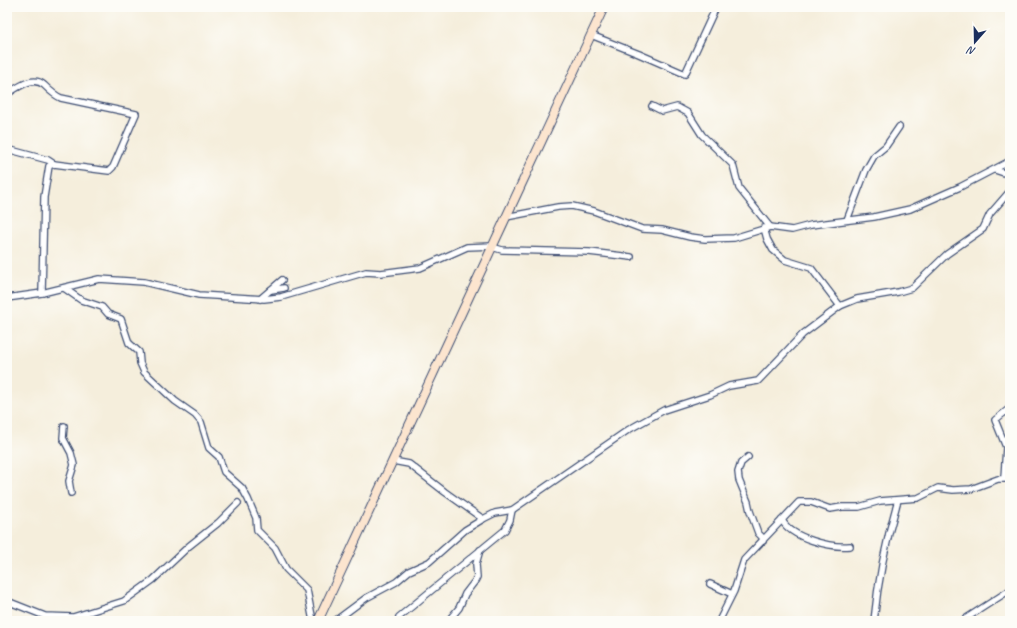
<svg xmlns="http://www.w3.org/2000/svg" width="1017" height="628" viewBox="0 0 1017 628" font-family="Caveat,sans-serif">
<rect width="100%" height="100%" fill="#fdfcf7"/>
<filter id="ink" filterUnits="userSpaceOnUse"><feTurbulence type="fractalNoise" baseFrequency=".025" numOctaves="2"/><feDisplacementMap in="SourceGraphic" scale="8" xChannelSelector="R" yChannelSelector="G"/><feConvolveMatrix kernelMatrix="1 2 1 2 8 2 1 2 1" color-interpolation-filters="sRGB"/></filter>
<filter id="wash" filterUnits="userSpaceOnUse"><feTurbulence type="fractalNoise" baseFrequency=".012" numOctaves="4" result="noise"/><feDisplacementMap in="SourceGraphic" scale="16" xChannelSelector="R" yChannelSelector="G"/><feGaussianBlur stdDeviation="0.9" result="paint"/><feColorMatrix in="noise" values="0 0 0 0 0 0 0 0 0 0 0 0 0 0 0 0 0 1.4 0 .05"/><feComposite in="paint" operator="in"/></filter>
<g filter="url(#wash)">
<rect width="100%" height="100%" fill="#f5eedc"/>
</g>
<g filter="url(#ink)">
<g fill="none" stroke-linecap="round" stroke-linejoin="round">
<g stroke="#3c4c71" stroke-width="8">
<g id="street">
<path d="M 591,35 L 639,54 L 685,74 L 716,7"/>
<path d="M 7,94 C 17,88 33,75 44,85 C 50,91 54,95 61,98 L 136,114 L 113,167 L 109,171 L 54,164 L 49,166 L 44,197 L 42,293"/>
<path d="M 652,106 L 662,111 L 677,107 L 688,113 L 702,135 L 733,165 L 739,188 L 770,227"/>
<path d="M 7,149 L 48,160 L 54,164"/>
<path d="M 995,170 L 1010,175"/>
<path d="M 506,217 L 558,207 L 572,206 L 594,211 L 642,229 L 662,230 L 690,237 L 705,239 L 734,238 L 770,227 L 792,230 L 811,225 L 874,217 L 910,209 L 960,187 L 1010,161"/>
<path d="M 847,220 L 866,170 L 874,156 L 886,146 L 899,127"/>
<path d="M 764,228 L 767,239 L 773,250 L 785,260 L 811,268 L 840,306"/>
<path d="M 492,247 L 502,250 L 589,252 L 631,257"/>
<path d="M 64,288 L 81,300 L 102,307 L 108,314 L 121,319 L 129,343 L 139,352 L 140,363 L 144,372 L 175,401 L 195,415 L 201,422 L 209,448 L 219,457 L 224,472 L 242,488 L 248,499 L 256,518 L 257,530 L 275,548 L 286,569 L 307,590 L 313,621"/>
<path d="M 271,290 L 284,288"/>
<path d="M 7,298 L 42,293 L 99,279 L 144,282 L 199,295 L 264,299 L 281,297 L 366,272 L 381,273 L 420,268 L 467,247 L 493,246"/>
<path d="M 260,299 L 282,280"/>
<path d="M 64,426 L 63,438 L 71,453 L 74,465 L 69,481 L 71,493"/>
<path d="M 748,457 L 741,463 L 738,472 L 739,480 L 748,502 L 750,511 L 758,533 L 762,537 L 763,541"/>
<path d="M 393,461 L 409,464 L 445,492 L 483,519"/>
<path d="M 1004,478 L 1006,447 L 995,420 L 1010,408"/>
<path d="M 782,520 C 791,538 831,548 850,546"/>
<path d="M 710,584 L 732,594"/>
<path d="M 7,601 L 45,616 L 73,617 L 124,601 L 153,580 L 189,546 L 218,523 L 238,503"/>
<path d="M 399,617 L 505,530 L 510,520 L 512,510"/>
<path d="M 335,621 L 366,598 L 396,582 L 409,571 L 429,562 L 465,530 L 483,519 L 495,513 L 512,510 L 628,430 L 664,410 L 710,395 L 729,386 L 758,381 L 803,334 L 840,306 L 857,299 L 898,292 L 912,288 L 947,254 L 983,229 L 990,214 L 1010,191"/>
<path d="M 448,621 L 459,608 L 465,594 L 475,581 L 477,577 L 476,564 L 480,550"/>
<path d="M 719,621 L 734,591 L 744,560 L 799,502 L 811,502 L 830,509 L 842,507 L 859,507 L 880,501 L 918,498 L 938,488 L 953,490 L 971,489 L 998,479 L 1010,479"/>
<path d="M 874,621 C 878,580 886,540 898,500"/>
<path d="M 962,621 L 1010,590"/>
</g>
</g>
<g stroke="#3c4c71" stroke-width="10">
<path id="secondary" d="M 318,621 L 604,7"/>
</g>
<use href="#street" stroke="#fff" stroke-width="5.5"/>
<use href="#secondary" stroke="#fce5cf" stroke-width="8"/>
</g>
</g>
<rect width="1017" height="628" fill="none" stroke="#fdfcf7" stroke-width="24"/>
<g transform="translate(975 42) rotate(200)" stroke="#fdfcf7" stroke-width="3" paint-order="stroke">
<path d="M0-3L7 15L0 10L-7 15Z" fill="#1b2f5e"/>
<text y="-6" font-size="11" font-weight="bold" text-anchor="middle" fill="#1b2f5e">N</text>
</g>
</svg>
